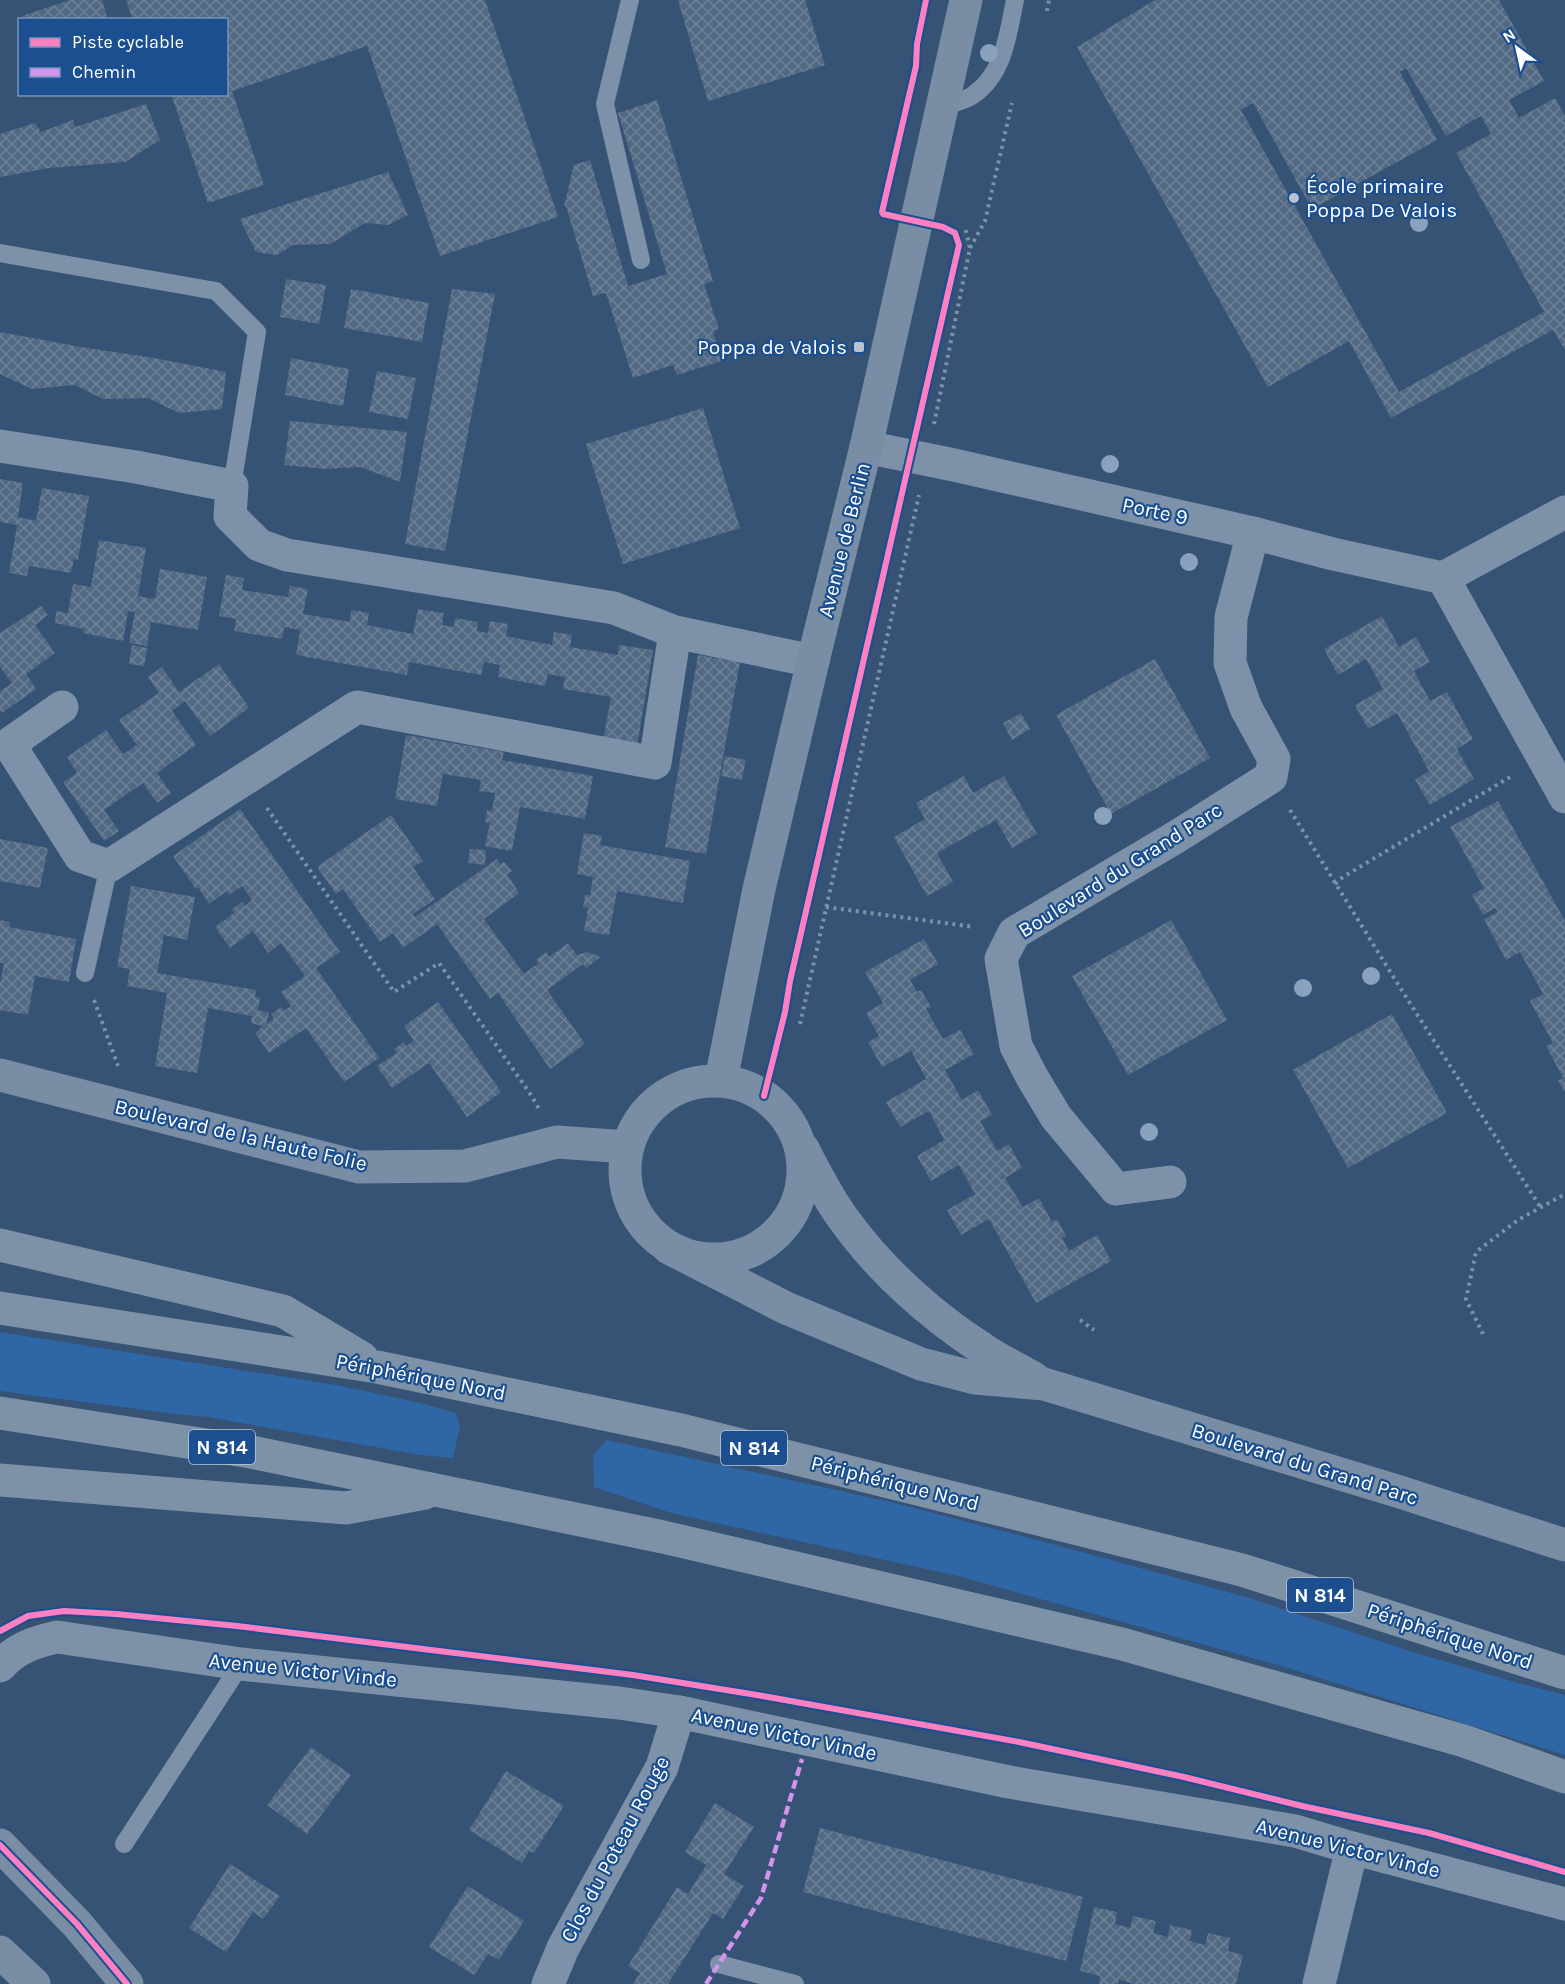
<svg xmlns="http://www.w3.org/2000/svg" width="1565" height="1984" viewBox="0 0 1565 1984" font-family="Karla,sans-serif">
<defs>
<pattern id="building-cross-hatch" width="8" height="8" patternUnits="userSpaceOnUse" patternTransform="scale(1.5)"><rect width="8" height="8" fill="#526984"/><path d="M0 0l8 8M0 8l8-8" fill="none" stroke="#6c8096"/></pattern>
</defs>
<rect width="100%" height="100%" fill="#365274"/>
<g fill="#2f66a5">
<path d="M 0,1332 L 336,1385 L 421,1403 L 456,1413 L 460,1426 L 453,1458 L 420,1455 L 208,1417 L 175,1414 L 0,1391 Z"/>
<path d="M 607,1440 L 891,1502 L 1056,1545 L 1246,1597 L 1413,1652 L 1518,1683 L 1565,1695 L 1565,1755 L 1288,1668 L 958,1576 L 671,1513 L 594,1487 L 593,1455 Z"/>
</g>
<g fill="url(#building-cross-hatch)" fill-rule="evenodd">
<path d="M 70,0 L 102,0 L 108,20 L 23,20 L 22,16 Z"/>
<path d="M 126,0 L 485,0 L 558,217 L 440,256 L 367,46 L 232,91 L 264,185 L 208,203 L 171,94 L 226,94 L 226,20 L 133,20 Z"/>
<path d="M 678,0 L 805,0 L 825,65 L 708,101 Z"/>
<path d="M 1155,0 L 1499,0 L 1544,81 L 1509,100 L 1519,118 L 1555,98 L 1565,116 L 1565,350 L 1553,330 L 1391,418 L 1349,341 L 1268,387 L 1077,47 ZM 1406,68 L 1446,136 L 1481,116 L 1491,134 L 1456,153 L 1544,312 L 1399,392 L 1241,110 L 1253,103 L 1312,209 L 1437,140 L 1400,72 Z"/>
<path d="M 657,100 L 713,281 L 704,284 L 719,329 L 713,331 L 721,361 L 677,375 L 673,365 L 633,378 L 606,293 L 593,296 L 566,206 L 564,206 L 574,165 L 590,160 L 628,286 L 667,274 L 618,113 Z"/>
<path d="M 146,104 L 160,140 L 125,162 L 49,168 L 0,177 L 0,134 L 35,123 L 41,132 L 73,120 L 75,127 Z"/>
<path d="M 388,172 L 408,215 L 388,225 L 365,223 L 330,244 L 293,245 L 277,255 L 256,252 L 240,219 Z"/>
<path d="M 286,279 L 326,285 L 319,324 L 280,317 Z"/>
<path d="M 351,289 L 429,303 L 422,342 L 344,328 Z"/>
<path d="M 452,289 L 495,294 L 445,551 L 405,544 Z"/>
<path d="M 0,332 L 81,347 L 154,358 L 226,372 L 222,409 L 179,413 L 148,398 L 103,399 L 75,385 L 32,389 L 0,374 Z"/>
<path d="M 291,358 L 349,369 L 343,406 L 285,395 Z"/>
<path d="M 377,371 L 416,378 L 408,419 L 369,412 Z"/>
<path d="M 703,408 L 740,528 L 623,564 L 586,444 Z"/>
<path d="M 290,421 L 407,432 L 400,482 L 360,467 L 325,469 L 284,465 Z"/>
<path d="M 0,479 L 23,483 L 18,517 L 36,521 L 42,488 L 89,496 L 78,560 L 74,559 L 71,573 L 29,566 L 27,576 L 9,573 L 17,525 L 0,522 Z"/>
<path d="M 99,540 L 146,548 L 138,596 L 155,599 L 160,569 L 207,577 L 198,630 L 151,622 L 147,646 L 129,643 L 135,612 L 128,611 L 123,641 L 83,633 L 84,629 L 55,623 L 56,611 L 68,613 L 73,584 L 91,587 Z"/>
<path d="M 226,575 L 244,578 L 242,590 L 288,597 L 290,586 L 308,589 L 303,614 L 350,622 L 351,610 L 369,613 L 367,625 L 413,634 L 418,609 L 444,613 L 442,625 L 454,627 L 455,618 L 478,622 L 477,631 L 488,633 L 490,621 L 508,624 L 506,636 L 552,645 L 554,632 L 572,635 L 570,647 L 618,655 L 619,645 L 653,650 L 636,752 L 602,746 L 611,697 L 563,689 L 565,677 L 548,674 L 545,686 L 498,677 L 500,665 L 484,662 L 481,675 L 409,662 L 407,675 L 296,655 L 300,630 L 284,627 L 282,639 L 234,631 L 236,619 L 219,616 Z"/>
<path d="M 41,606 L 48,615 L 35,625 L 55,653 L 26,674 L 36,689 L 2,713 L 0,711 L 0,691 L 12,683 L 0,667 L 0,633 Z"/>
<path d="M 1382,616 L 1399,647 L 1416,637 L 1430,662 L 1414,671 L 1430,701 L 1447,692 L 1473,739 L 1457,749 L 1474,779 L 1430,805 L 1415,780 L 1429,771 L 1397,713 L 1368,729 L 1355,705 L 1383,689 L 1366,659 L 1338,675 L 1324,649 Z"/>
<path d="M 132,645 L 147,648 L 144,666 L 129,664 Z"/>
<path d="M 698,655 L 740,662 L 706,854 L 665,847 Z"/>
<path d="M 1155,659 L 1210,758 L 1111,814 L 1056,715 Z"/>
<path d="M 219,664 L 249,708 L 210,736 L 185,701 L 172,711 L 196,745 L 157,773 L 171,793 L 157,803 L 143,783 L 104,810 L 119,831 L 104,841 L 63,782 L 77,773 L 67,757 L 106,730 L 123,754 L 137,745 L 119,720 L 159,693 L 148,677 L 162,667 L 179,692 Z"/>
<path d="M 1021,713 L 1030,729 L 1012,740 L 1003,723 Z"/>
<path d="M 406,735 L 504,752 L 502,760 L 593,776 L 585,819 L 520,807 L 512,851 L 485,846 L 490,823 L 485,822 L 487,810 L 492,811 L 495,793 L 479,791 L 481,780 L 443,774 L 437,806 L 395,799 Z"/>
<path d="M 725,756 L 746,760 L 742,780 L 721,776 Z"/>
<path d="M 964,776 L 973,793 L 1004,776 L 1037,834 L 1012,848 L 996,820 L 937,853 L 953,882 L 927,896 L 894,837 L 925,819 L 916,803 Z"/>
<path d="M 1498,801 L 1565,921 L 1565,1092 L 1558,1081 L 1563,1078 L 1546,1046 L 1553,1043 L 1530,1001 L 1543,994 L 1520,952 L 1506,960 L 1484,919 L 1498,912 L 1495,908 L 1483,915 L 1472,895 L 1484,888 L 1450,827 Z"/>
<path d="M 240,809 L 340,952 L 316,968 L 379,1058 L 344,1082 L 306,1028 L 269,1053 L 255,1033 L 263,1026 L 251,1023 L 252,1016 L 208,1008 L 197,1073 L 155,1066 L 167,993 L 127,986 L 130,969 L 117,967 L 131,886 L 195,897 L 187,940 L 164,935 L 157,973 L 256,990 L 255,997 L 260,998 L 258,1010 L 269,1013 L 266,1025 L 274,1018 L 271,1014 L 281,1007 L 284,1011 L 291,1006 L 281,992 L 305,976 L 281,943 L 268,953 L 253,931 L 230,948 L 215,927 L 234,913 L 232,909 L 242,902 L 245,906 L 252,900 L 242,886 L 229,895 L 227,891 L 209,904 L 198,887 L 196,889 L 173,856 Z"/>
<path d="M 391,815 L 423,861 L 413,867 L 435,899 L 413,914 L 415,917 L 497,859 L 500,864 L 504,862 L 512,871 L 507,874 L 519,893 L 484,919 L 524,974 L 539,963 L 536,960 L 546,952 L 549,957 L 568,943 L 577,955 L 587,952 L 601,957 L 586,968 L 583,964 L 547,990 L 585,1044 L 550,1069 L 498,993 L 490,999 L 437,924 L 403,948 L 393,933 L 380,942 L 343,889 L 336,894 L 317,867 Z"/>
<path d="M 584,833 L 602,836 L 600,845 L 690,861 L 683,903 L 617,891 L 609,935 L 584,931 L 588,908 L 583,907 L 585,895 L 590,895 L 593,877 L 577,874 Z"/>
<path d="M 0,839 L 48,848 L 40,888 L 0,881 Z"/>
<path d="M 470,849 L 486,850 L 485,865 L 468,863 Z"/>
<path d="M 0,920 L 10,922 L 9,927 L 76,939 L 69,982 L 35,976 L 28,1015 L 0,1010 L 0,984 L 4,963 L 0,963 Z"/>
<path d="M 1171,920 L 1227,1020 L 1128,1075 L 1072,976 Z"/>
<path d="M 924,939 L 938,964 L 910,980 L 917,992 L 921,990 L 931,1007 L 926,1009 L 943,1039 L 960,1030 L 974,1054 L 945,1070 L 962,1100 L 978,1090 L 992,1115 L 980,1121 L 997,1151 L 1009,1144 L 1022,1168 L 1005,1178 L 1023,1207 L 1039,1198 L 1052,1222 L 1057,1219 L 1066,1236 L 1062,1238 L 1069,1251 L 1097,1235 L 1111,1261 L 1036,1303 L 989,1219 L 961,1235 L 947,1210 L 975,1194 L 959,1165 L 931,1181 L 917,1156 L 944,1140 L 929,1111 L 900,1127 L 886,1102 L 926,1079 L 911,1051 L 882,1067 L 868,1042 L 879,1036 L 866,1013 L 883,1003 L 865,972 Z"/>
<path d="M 438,1002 L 501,1092 L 467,1117 L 429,1063 L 392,1088 L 377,1066 L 397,1053 L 394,1049 L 404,1042 L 406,1046 L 414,1041 L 404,1026 Z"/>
<path d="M 1392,1014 L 1447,1113 L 1348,1168 L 1293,1070 Z"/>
<path d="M 311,1747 L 351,1775 L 307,1834 L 267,1805 Z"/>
<path d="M 506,1771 L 564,1806 L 534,1853 L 529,1851 L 522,1863 L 469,1830 Z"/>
<path d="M 715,1803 L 754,1827 L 724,1874 L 744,1886 L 723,1919 L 713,1913 L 668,1984 L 633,1984 L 640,1973 L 628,1966 L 677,1887 L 688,1894 L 706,1865 L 685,1852 Z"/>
<path d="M 820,1828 L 1083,1897 L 1066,1961 L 803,1892 Z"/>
<path d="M 230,1864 L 280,1896 L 263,1919 L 253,1912 L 226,1952 L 189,1928 Z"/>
<path d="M 468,1886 L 524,1921 L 499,1960 L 488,1954 L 474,1975 L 429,1947 Z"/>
<path d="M 1094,1907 L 1117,1912 L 1115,1924 L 1130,1928 L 1133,1916 L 1156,1921 L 1153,1933 L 1168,1937 L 1170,1925 L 1192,1930 L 1190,1941 L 1205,1945 L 1208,1933 L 1230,1938 L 1228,1951 L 1243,1955 L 1236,1984 L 1135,1984 L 1119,1980 L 1118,1984 L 1099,1984 L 1100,1976 L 1080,1971 Z"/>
</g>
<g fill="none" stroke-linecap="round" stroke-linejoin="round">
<g stroke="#7d92a8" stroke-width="4" stroke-dasharray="3 4.5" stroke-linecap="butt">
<path d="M 1047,11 L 1049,0"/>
<path d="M 970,248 L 985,221 L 1012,103"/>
<path d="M 934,424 L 970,248 L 965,227"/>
<path d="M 267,808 L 394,992 L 439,963 L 531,1095 L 539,1109"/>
<path d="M 1290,810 L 1399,986 L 1541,1208"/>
<path d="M 1335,884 L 1343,877 L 1510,777"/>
<path d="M 826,907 L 974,927"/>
<path d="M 94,1000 L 118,1066"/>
<path d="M 800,1024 L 919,495"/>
<path d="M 1080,1320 L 1094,1330"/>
<path d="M 1483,1334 L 1466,1299 L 1476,1252 L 1518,1220 L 1565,1194"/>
</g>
<g stroke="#7d92a8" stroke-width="18">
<path d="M 630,0 L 605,104 L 641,260"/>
<path d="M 943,107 C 952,103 965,101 973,95 C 1004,74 1008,34 1015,0"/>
<path d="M 0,253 L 216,291 L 257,332 L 232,486"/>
<path d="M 85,973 L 109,866"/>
<path d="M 124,1844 L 241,1664"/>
<path d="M 719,1964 L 795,1984"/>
</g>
<g stroke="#7d92a8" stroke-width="33">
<path d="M 0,446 L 136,467 L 232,486 L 230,516 L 259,545 L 287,555 L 614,608 L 675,632 L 813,661"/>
<path d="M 866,447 L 954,465 L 1253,533 L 1333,554 L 1443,578"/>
<path d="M 1443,578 L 1565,797"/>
<path d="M 1443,578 L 1565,512"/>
<path d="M 62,707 L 9,744 L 80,856 L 109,866 L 357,707 L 655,763 L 675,632"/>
<path d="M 1170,1182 L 1116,1189 L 1056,1117 L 1032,1077 L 1016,1046 L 1001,959 L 1014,933 L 1176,837 L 1271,777 L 1274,759 L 1246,708 L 1230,663 L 1231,617 L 1253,533"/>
<path d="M 0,1666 C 16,1648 35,1642 57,1637 L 241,1664 L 619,1703 L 679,1712 L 1009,1782 L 1295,1831 L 1352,1848 L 1565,1904"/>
<path d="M 548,1984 L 563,1948 L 662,1767 L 679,1712"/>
<path d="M 1319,1984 L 1352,1848"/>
</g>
<g stroke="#798da4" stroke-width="33">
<path d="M 0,1075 L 359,1167 L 465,1166 L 557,1142 L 627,1147"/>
<path d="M 721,1080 L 759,889 L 813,661 L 866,447 L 966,0"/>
<circle cx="714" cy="1170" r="89"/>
<path d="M 803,1149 C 815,1172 827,1196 842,1217 C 879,1269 930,1315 983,1349 C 999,1360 1018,1369 1035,1379"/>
<path d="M 669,1248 L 786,1308 L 921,1364 L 975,1378 L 1044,1384 L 1400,1492 L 1565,1545"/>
<path d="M 0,1845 L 77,1924 L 127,1984"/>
<path d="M 0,1952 L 34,1984"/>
</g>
<g stroke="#7e92a7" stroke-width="33">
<path d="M 0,1245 L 283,1311 L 362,1358"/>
<path d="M 0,1308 L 377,1367 L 681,1430 L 1242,1570 L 1565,1673"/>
<path d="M 0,1413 L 251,1452 L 663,1537 L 1122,1644 L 1464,1741 L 1565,1777"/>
<path d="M 0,1480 L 346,1508 L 425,1493"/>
</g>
<path stroke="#d193ec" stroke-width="4.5" stroke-dasharray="9 4.5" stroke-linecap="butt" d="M 706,1984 L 761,1898 L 802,1759"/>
<g stroke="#1b4f8f" stroke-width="10">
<g id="cycleway">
<path d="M 764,1096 L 785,1012 L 790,981 L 959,245 L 955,233 L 943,227 L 883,214 L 882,212 L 916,66 L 917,44 L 926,0"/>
<path d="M 0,1631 L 28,1616 L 64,1611 L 116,1614 L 237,1626 L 633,1675 L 757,1695 L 1019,1742 L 1184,1777 L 1302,1806 L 1429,1833 L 1565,1872"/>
<path d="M 0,1845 L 77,1924 L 127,1984"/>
</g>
</g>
<use href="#cycleway" stroke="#ff80c0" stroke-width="6"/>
</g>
<g fill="#8aa2be">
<circle cx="989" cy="53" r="9"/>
<circle cx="1419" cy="223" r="9"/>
<circle cx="1110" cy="464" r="9"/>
<circle cx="1189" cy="562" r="9"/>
<circle cx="1103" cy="816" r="9"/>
<circle cx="1371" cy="976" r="9"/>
<circle cx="1303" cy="988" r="9"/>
<circle cx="1149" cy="1132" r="9"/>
</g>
<g fill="#b9c2ce" stroke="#1b4f8f" stroke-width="2">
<circle cx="1294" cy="198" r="6"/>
<rect x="853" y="341" width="12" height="12" rx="3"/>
</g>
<g text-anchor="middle" stroke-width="4.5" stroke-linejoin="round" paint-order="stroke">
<g fill="#1b4f8f" stroke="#bbcadd" stroke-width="1.5">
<rect x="189" y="1430" width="66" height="34" rx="4.5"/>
<rect x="721" y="1431" width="66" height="34" rx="4.5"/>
<rect x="1287" y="1578" width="66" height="34" rx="4.5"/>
</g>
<g font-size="20" font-weight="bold" fill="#fff">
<text x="222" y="1454">N 814</text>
<text x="754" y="1455">N 814</text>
<text x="1320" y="1602">N 814</text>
</g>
<g font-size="21" fill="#fff" stroke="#1b4f8f" text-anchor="start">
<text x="1306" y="193">École primaire<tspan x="1306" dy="24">Poppa De Valois</tspan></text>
<text x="847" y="354" text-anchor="end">Poppa de Valois</text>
</g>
<g font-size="21" fill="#fff" stroke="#1b4f8f">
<text transform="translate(1155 511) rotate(12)" y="7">Porte 9</text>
<text transform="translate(844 540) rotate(-76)" y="7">Avenue de Berlin</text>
<text transform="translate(1120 870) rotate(-32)" y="7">Boulevard du Grand Parc</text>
<text transform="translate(241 1135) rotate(13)" y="7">Boulevard de la Haute Folie</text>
<text transform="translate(421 1377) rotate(11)" y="7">Périphérique Nord</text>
<text transform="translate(1305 1464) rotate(17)" y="7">Boulevard du Grand Parc</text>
<text transform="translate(895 1483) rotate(14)" y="7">Périphérique Nord</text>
<text transform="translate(1450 1636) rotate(18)" y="7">Périphérique Nord</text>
<text transform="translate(303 1670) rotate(6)" y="7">Avenue Victor Vinde</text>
<text transform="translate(784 1734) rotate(12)" y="7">Avenue Victor Vinde</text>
<text transform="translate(1348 1848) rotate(14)" y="7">Avenue Victor Vinde</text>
<text transform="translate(615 1849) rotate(-62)" y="7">Clos du Poteau Rouge</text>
</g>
</g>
<rect x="18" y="18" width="210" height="78" fill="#1b4f8f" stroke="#7695bc" stroke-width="1.5"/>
<rect x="30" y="38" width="30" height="9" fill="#ff80c0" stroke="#7695bc" stroke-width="1.5"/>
<text x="72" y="48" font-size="18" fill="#ffffff">Piste cyclable</text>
<rect x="30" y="68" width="30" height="9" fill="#d193ec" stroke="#7695bc" stroke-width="1.5"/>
<text x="72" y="78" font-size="18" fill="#ffffff">Chemin</text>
<g transform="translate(1517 48) rotate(327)" stroke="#1b4f8f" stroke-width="4.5" paint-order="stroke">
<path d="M0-4.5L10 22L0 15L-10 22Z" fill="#ffffff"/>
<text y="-9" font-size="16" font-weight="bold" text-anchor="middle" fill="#ffffff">N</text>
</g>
</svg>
